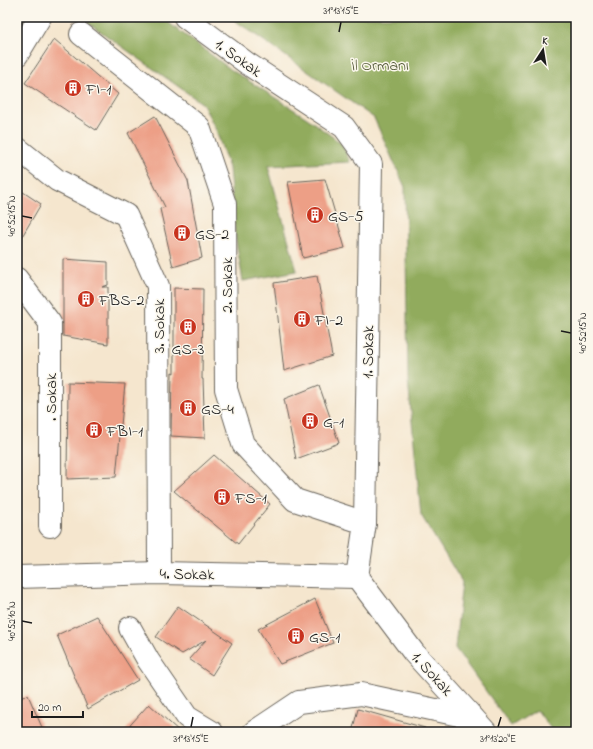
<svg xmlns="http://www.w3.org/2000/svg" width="593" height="749" viewBox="0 0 593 749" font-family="'Indie Flower',sans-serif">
<rect width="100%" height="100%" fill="#fbf7ec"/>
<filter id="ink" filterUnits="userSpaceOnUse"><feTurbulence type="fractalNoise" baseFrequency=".025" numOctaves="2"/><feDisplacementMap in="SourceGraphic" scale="8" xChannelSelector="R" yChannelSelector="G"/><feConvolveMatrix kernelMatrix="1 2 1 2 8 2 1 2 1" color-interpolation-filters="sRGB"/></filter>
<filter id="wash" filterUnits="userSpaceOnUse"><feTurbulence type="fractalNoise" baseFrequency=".012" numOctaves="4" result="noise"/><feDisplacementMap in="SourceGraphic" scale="16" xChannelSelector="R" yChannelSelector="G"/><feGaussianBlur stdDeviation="0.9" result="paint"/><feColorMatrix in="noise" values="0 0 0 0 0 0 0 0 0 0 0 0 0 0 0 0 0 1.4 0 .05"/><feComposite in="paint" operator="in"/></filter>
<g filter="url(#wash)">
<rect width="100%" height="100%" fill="#f5e6ce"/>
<g fill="#91ab5d" stroke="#56643c">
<path d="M 80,17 L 161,17 L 230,69 L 307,118 L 342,144 L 350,162 L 268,166 L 297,271 L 243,281 L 235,235 L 229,168 L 216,130 L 203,104 Z"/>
<path d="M 230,17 L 576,17 L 576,725 L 569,732 L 551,729 L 537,710 L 511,726 L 455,648 L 462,582 L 421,515 L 408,380 L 405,187 L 374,118 Z"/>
</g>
<g id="blocks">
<g fill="#ed9f86">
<path d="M 54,39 L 118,94 L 96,130 L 25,83 Z"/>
<path d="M 155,116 L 188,181 L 202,258 L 173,267 L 160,209 L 165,207 L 128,133 Z"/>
<path d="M 325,179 L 345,248 L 303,258 L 288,182 Z"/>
<path d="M 17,188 L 41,204 L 17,245 Z"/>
<path d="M 63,259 L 108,262 L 108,285 L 102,287 L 108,287 L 108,344 L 63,336 Z"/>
<path d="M 317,276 L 332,356 L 284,371 L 274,283 Z"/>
<path d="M 174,288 L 203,289 L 202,379 L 203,379 L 205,438 L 171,436 L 172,372 L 174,373 Z"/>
<path d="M 68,382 L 125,384 L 116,477 L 67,479 Z"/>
<path d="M 319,385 L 339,443 L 296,459 L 284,399 Z"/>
<path d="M 214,455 L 270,504 L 238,544 L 174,491 Z"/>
<path d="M 315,599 L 333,643 L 280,664 L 258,629 Z"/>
<path d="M 178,606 L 232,643 L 212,675 L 189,659 L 206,640 L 182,654 L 156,637 Z"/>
<path d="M 97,616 L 138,680 L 88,709 L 57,635 Z"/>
<path d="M 28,695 L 44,732 L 17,732 L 17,699 Z"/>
<path d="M 149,704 L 180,732 L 124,732 Z"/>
<path d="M 358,709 L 425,728 L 424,732 L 352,732 Z"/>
</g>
</g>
</g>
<g filter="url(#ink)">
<use href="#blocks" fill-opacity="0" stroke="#68635a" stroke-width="1"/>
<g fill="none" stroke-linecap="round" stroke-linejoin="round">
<g stroke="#68635a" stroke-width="24">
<g id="minor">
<path d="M 185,17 L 248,64 L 344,127 L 371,164 L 365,523 L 357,577 L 414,653 L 486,732"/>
<path d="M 81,34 L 199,127 L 225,204 L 226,389 L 243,444 L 295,500 L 365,523"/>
<path d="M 17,55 L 40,17"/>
<path d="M 17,148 L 57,180 L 126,215 L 158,286 L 159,573"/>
<path d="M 17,279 L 50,323 L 50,526"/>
<path d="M 17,577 L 159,573 L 357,577"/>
<path d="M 130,628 L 148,660 L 187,717 L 212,732"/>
<path d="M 254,732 L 299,702 L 361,694 L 473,718"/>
</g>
</g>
<use href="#minor" stroke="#fff" stroke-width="22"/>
</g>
</g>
<path fill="none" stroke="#1c1c1c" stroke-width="1.5" d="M 339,32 L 341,22M 22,216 L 32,218M 561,331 L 571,333M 22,621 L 32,623M 191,727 L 193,717M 498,727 L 501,717"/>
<defs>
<g id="building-disc" transform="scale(0.9)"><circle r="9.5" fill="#c8321e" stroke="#fbf7ec"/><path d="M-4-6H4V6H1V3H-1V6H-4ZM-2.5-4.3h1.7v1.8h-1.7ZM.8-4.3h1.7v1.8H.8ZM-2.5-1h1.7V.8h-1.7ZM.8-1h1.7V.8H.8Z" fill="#fff"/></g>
</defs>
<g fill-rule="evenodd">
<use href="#building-disc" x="73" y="88"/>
<use href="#building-disc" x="315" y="215"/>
<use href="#building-disc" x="182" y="233"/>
<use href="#building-disc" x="86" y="299"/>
<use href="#building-disc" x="302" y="319"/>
<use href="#building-disc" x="188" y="327"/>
<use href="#building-disc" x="188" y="408"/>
<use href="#building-disc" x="310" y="421"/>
<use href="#building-disc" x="94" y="430"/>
<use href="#building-disc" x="222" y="497"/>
<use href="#building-disc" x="296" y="636"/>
</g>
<g text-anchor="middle" stroke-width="3" stroke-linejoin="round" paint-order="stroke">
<g font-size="16" fill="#1c1c1c" stroke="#fbf7ec">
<text transform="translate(239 57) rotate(36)" y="6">1. Sokak</text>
<text transform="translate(226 285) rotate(-90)" y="6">2. Sokak</text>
<text transform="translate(158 326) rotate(-90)" y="6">3. Sokak</text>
<text transform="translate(367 352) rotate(-89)" y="6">1. Sokak</text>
<text transform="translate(50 397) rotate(-90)" y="6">. Sokak</text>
<text transform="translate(187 573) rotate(1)" y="6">4. Sokak</text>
<text transform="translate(433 673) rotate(48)" y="6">1. Sokak</text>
</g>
<g font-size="16" fill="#525837" stroke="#fbf7ec">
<text x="380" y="70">İl Ormanı</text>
</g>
<g font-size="16" fill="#1c1c1c" stroke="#fbf7ec" text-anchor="start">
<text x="86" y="94">FI-1</text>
<text x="328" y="221">GS-5</text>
<text x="195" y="239">GS-2</text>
<text x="99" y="305">FBS-2</text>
<text x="315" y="325">FI-2</text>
<text x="188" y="354" text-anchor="middle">GS-3</text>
<text x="201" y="414">GS-4</text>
<text x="323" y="427">G-1</text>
<text x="107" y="436">FBI-1</text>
<text x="235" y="503">FS-1</text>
<text x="309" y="642">GS-1</text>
</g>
</g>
<rect width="593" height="749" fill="none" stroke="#fbf7ec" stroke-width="44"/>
<g transform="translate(543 50) rotate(12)" stroke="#fbf7ec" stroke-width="3" paint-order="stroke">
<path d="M0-3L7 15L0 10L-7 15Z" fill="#1c1c1c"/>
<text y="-6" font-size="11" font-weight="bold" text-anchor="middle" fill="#1c1c1c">K</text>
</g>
<path d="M32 711v6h51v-6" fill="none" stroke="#1c1c1c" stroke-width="2"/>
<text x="38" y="711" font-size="12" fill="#1c1c1c" stroke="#fbf7ec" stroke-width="3" paint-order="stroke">20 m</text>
<rect x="22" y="22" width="549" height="705" fill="none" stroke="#1c1c1c" stroke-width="1.5"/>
<g font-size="10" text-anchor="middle" fill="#1c1c1c">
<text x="341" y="14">31°13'15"E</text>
<text transform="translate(11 216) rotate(-90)" y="4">40°52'15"N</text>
<text transform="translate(582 333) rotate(-90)" y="4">40°52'15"N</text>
<text transform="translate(11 621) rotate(-90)" y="4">40°52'10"N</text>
<text x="191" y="742">31°13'15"E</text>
<text x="498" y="742">31°13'20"E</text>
</g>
</svg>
